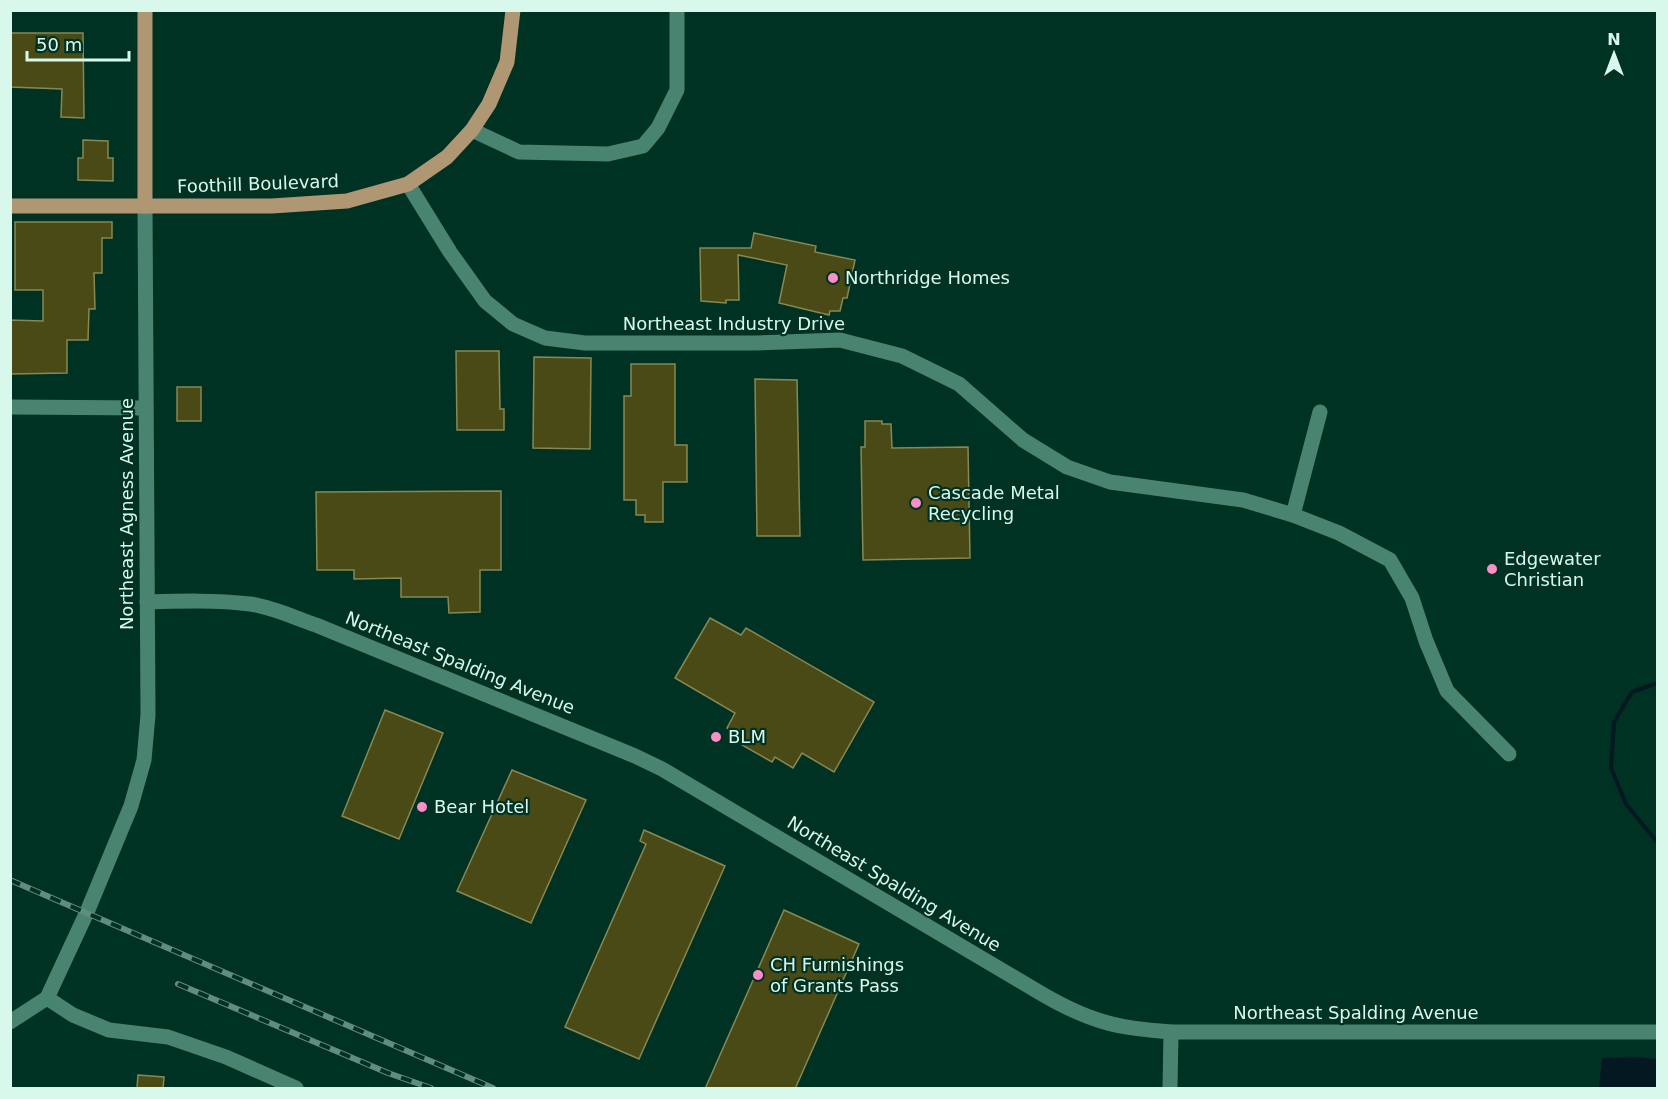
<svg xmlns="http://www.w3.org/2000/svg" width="1668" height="1099" viewBox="0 0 1668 1099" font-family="'DejaVu Sans',sans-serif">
<rect width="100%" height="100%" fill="#003224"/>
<path fill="#041821" d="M 1637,1057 L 1657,1059 L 1657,1088 L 1599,1088 L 1602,1058 Z"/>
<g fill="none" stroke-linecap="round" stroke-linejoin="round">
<path stroke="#041821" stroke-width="4" d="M 1658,683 L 1632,692 L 1614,722 L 1611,768 L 1626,804 L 1658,843"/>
</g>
<g fill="#4a4a17" stroke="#878854" stroke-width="1.5">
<path d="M 10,33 L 83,33 L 84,118 L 61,117 L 62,89 L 10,87 Z"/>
<path d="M 83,140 L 108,141 L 108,158 L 113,158 L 113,181 L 78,180 L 78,158 L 83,158 Z"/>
<path d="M 15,222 L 112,222 L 112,238 L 102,238 L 102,273 L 94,273 L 95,309 L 89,309 L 88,340 L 67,340 L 67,373 L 10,374 L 10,320 L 43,321 L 43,290 L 15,290 Z"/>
<path d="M 754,233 L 816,246 L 815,252 L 855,260 L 847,298 L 843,298 L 840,311 L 830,311 L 829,315 L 779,303 L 787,265 L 738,255 L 739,300 L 726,300 L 726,303 L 701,301 L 700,248 L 751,248 Z"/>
<path d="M 456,351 L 499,351 L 500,409 L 504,409 L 504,430 L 457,430 Z"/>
<path d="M 534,357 L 591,358 L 590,449 L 533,448 Z"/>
<path d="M 631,364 L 675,364 L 675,445 L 687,445 L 687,482 L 663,482 L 663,522 L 645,522 L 645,515 L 636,515 L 636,500 L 624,500 L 624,396 L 631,396 Z"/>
<path d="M 755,379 L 797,380 L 800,536 L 757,536 Z"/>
<rect x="177" y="387" width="24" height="34"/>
<path d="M 865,421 L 882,421 L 882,424 L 891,424 L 892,448 L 968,447 L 970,558 L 863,560 L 861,447 L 865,447 Z"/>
<path d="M 501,491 L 501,570 L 480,570 L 480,612 L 449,613 L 448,597 L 401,597 L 401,578 L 354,579 L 354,570 L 317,570 L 316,492 Z"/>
<path d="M 710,618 L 741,635 L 746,628 L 874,702 L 834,772 L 802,753 L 793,768 L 775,757 L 772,762 L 742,745 L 745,739 L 727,728 L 735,713 L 675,678 Z"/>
<path d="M 385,710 L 443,733 L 399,839 L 342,816 Z"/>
<path d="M 512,770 L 586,800 L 531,923 L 457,891 Z"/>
<path d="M 644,830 L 725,866 L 639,1059 L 565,1027 L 646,844 L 640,841 Z"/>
<path d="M 784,910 L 859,944 L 795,1089 L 705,1089 Z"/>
<path d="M 138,1075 L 164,1077 L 163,1089 L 137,1088 Z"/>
</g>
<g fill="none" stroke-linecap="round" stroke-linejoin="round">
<g stroke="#48846f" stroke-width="15">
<path d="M 472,130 L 519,152 L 608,154 L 643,146 L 658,128 L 677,90 L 677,10"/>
<path d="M 408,184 L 450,252 L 485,301 L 513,324 L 545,338 L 585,343 L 756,343 L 840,340 L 902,356 L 959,384 L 1023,440 L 1067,467 L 1110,482 L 1243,500 L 1293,515 L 1339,533 L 1390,560 L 1412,598 L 1426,641 L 1447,691 L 1509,754"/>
<path d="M 10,407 L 146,408"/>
<path d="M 1293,515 L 1320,412"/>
<path d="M 147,602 C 181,601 216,600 250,604 C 273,607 295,618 316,625 L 635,756 L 662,769 L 1037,991 C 1057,1003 1078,1014 1101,1021 C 1123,1028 1147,1030 1171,1032 L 1658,1032"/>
<path d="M 47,998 L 87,912 L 131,806 L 144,760 L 148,715 L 145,206"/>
<path d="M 47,998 L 73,1015 L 109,1030 L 168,1037 L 226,1057 L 296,1088"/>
<path d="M 10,1022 L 47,998"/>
<path d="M 1170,1088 L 1171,1032"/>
</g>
<g stroke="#af9774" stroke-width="15">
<path d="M 10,206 L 272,206 L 347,201 L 408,184 L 447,157 L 472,130 L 489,104 L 507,62 L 513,10"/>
<path d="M 145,206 L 145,10"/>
</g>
<g stroke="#628c7f" stroke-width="6">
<g id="rail">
<path d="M 10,880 L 493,1088"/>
<path d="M 178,984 L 388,1073 L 431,1088"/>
</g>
</g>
<use href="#rail" stroke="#003224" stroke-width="4" stroke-dasharray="11" stroke-linecap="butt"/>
</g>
<g fill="#fb8fc6" stroke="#003224" stroke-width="2">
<circle cx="833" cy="278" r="6"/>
<circle cx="916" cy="503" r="6"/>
<circle cx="1492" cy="569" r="6"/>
<circle cx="716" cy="737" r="6"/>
<circle cx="422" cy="807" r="6"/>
<circle cx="758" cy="975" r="6"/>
</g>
<g text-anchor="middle" stroke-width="4.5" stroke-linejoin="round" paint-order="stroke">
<g font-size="18" fill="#d9f8ec" stroke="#003224">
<text transform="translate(258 184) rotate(-2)" y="6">Foothill Boulevard</text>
<text x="734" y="330">Northeast Industry Drive</text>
<text transform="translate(127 514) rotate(-90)" y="6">Northeast Agness Avenue</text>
<text transform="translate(460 663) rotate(22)" y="6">Northeast Spalding Avenue</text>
<text transform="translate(894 884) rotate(31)" y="6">Northeast Spalding Avenue</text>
<text x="1356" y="1019">Northeast Spalding Avenue</text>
</g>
<g font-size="18" fill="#d9f8ec" stroke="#003224" text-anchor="start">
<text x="845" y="284">Northridge Homes</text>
<text x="928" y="499">Cascade Metal<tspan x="928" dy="21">Recycling</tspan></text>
<text x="1504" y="565">Edgewater<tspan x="1504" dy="21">Christian</tspan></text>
<text x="728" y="743">BLM</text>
<text x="434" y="813">Bear Hotel</text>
<text x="770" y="971">CH Furnishings<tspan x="770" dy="21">of Grants Pass</tspan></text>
</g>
</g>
<rect width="1668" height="1099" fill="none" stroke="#d9f8ec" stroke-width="24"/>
<g transform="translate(1614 54)" stroke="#003224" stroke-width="4.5" paint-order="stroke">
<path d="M0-4.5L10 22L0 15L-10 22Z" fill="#d9f8ec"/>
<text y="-9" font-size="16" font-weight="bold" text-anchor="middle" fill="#d9f8ec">N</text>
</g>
<path d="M27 51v9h102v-9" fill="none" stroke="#d9f8ec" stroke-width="3"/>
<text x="36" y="51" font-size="18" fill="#d9f8ec" stroke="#003224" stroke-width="4.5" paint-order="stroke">50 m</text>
</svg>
